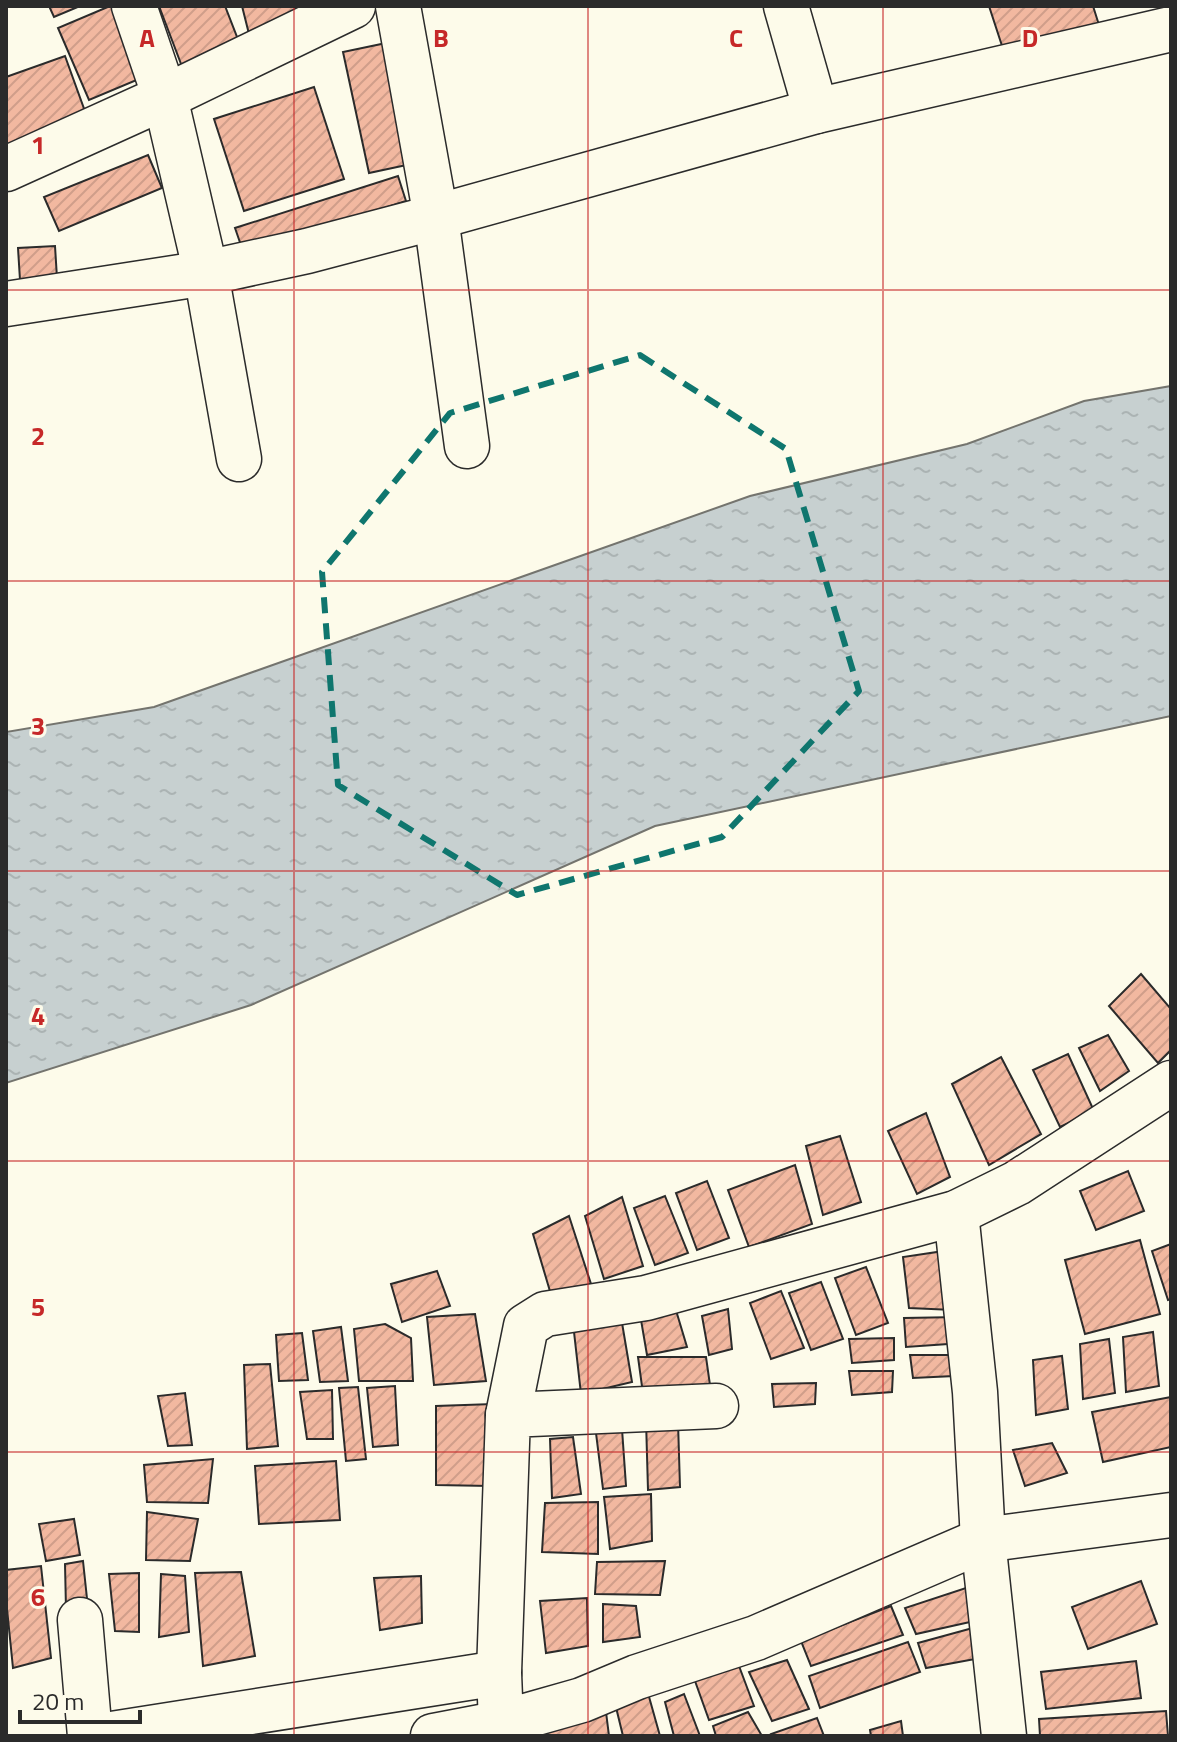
<svg xmlns="http://www.w3.org/2000/svg" width="1177" height="1742" viewBox="0 0 1177 1742" font-family="'Titillium Web',sans-serif">
<defs>
<pattern id="water-ripples" width="26" height="14" patternUnits="userSpaceOnUse" patternTransform="scale(2)"><rect width="26" height="14" fill="#c7d0d0"/><path d="M2 4q2-2 4 0t4 0M15 11q2-2 4 0t4 0" fill="none" stroke="#abb3b3"/></pattern>
<pattern id="building-hatch" width="6" height="6" patternUnits="userSpaceOnUse" patternTransform="scale(2)"><rect width="6" height="6" fill="#f2b8a0"/><path d="M-1 1l2-2M0 6l6-6M5 7l2-2" fill="none" stroke="#d09e8a"/></pattern>
</defs>
<rect width="100%" height="100%" fill="#fdfbea"/>
<path fill="url(#water-ripples)" stroke="#74746e" stroke-width="2" d="M 1171,386 L 1171,716 L 655,826 L 251,1005 L 6,1083 L 6,732 L 154,707 L 750,496 L 967,444 L 1084,401 Z"/>
<g fill="url(#building-hatch)" stroke="#2b2b2b" stroke-width="2">
<path d="M 49,6 L 80,6 L 54,17 Z"/>
<path d="M 110,6 L 122,6 L 151,74 L 89,100 L 58,28 Z"/>
<path d="M 159,6 L 225,6 L 244,55 L 186,77 Z"/>
<path d="M 242,6 L 306,6 L 249,34 Z"/>
<path d="M 989,6 L 1093,6 L 1099,25 L 1005,55 Z"/>
<path d="M 391,42 L 416,163 L 369,173 L 343,52 Z"/>
<path d="M 65,56 L 87,117 L 6,146 L 6,77 Z"/>
<path d="M 314,87 L 344,179 L 244,211 L 214,119 Z"/>
<path d="M 148,155 L 162,188 L 59,231 L 44,197 Z"/>
<path d="M 398,176 L 406,201 L 244,254 L 235,228 Z"/>
<path d="M 55,246 L 57,278 L 20,280 L 18,248 Z"/>
<path d="M 1141,974 L 1171,1009 L 1171,1050 L 1158,1063 L 1109,1006 Z"/>
<path d="M 1108,1035 L 1129,1071 L 1100,1091 L 1079,1048 Z"/>
<path d="M 1068,1054 L 1094,1111 L 1060,1127 L 1033,1070 Z"/>
<path d="M 1001,1057 L 1041,1134 L 989,1165 L 952,1084 Z"/>
<path d="M 926,1113 L 950,1177 L 917,1194 L 888,1131 Z"/>
<path d="M 840,1136 L 861,1202 L 823,1215 L 806,1146 Z"/>
<path d="M 795,1165 L 812,1224 L 749,1247 L 728,1190 Z"/>
<path d="M 1128,1171 L 1144,1211 L 1096,1230 L 1080,1191 Z"/>
<path d="M 707,1181 L 729,1238 L 697,1250 L 676,1193 Z"/>
<path d="M 665,1196 L 688,1253 L 655,1265 L 634,1208 Z"/>
<path d="M 622,1197 L 643,1266 L 604,1279 L 585,1216 Z"/>
<path d="M 569,1216 L 591,1284 L 552,1298 L 533,1234 Z"/>
<path d="M 1140,1240 L 1160,1314 L 1085,1334 L 1065,1260 Z"/>
<path d="M 1171,1244 L 1171,1299 L 1168,1300 L 1152,1251 Z"/>
<path d="M 944,1251 L 953,1310 L 909,1308 L 903,1257 Z"/>
<path d="M 866,1267 L 888,1323 L 856,1335 L 835,1278 Z"/>
<path d="M 437,1271 L 450,1306 L 402,1322 L 391,1284 Z"/>
<path d="M 821,1282 L 843,1339 L 811,1350 L 789,1293 Z"/>
<path d="M 781,1291 L 804,1348 L 771,1359 L 750,1303 Z"/>
<path d="M 675,1307 L 687,1347 L 647,1355 L 641,1320 Z"/>
<path d="M 728,1309 L 732,1349 L 709,1355 L 702,1316 Z"/>
<path d="M 620,1311 L 632,1382 L 581,1394 L 573,1323 Z"/>
<path d="M 475,1314 L 486,1381 L 434,1385 L 427,1317 Z"/>
<path d="M 959,1317 L 962,1343 L 906,1347 L 904,1318 Z"/>
<path d="M 385,1324 L 411,1338 L 413,1381 L 359,1381 L 354,1329 Z"/>
<path d="M 341,1327 L 348,1381 L 320,1382 L 313,1331 Z"/>
<path d="M 1153,1332 L 1159,1386 L 1126,1392 L 1123,1337 Z"/>
<path d="M 302,1333 L 308,1380 L 279,1381 L 276,1335 Z"/>
<path d="M 894,1338 L 894,1360 L 852,1363 L 849,1339 Z"/>
<path d="M 1109,1339 L 1115,1393 L 1083,1399 L 1080,1344 Z"/>
<path d="M 910,1355 L 954,1355 L 954,1376 L 913,1378 Z"/>
<path d="M 1062,1356 L 1068,1409 L 1036,1415 L 1033,1360 Z"/>
<path d="M 638,1357 L 706,1357 L 712,1399 L 644,1401 Z"/>
<path d="M 270,1364 L 278,1446 L 247,1449 L 244,1365 Z"/>
<path d="M 849,1371 L 893,1371 L 892,1392 L 852,1395 Z"/>
<path d="M 816,1383 L 815,1404 L 774,1407 L 772,1384 Z"/>
<path d="M 395,1386 L 398,1445 L 373,1447 L 367,1388 Z"/>
<path d="M 358,1387 L 366,1459 L 346,1461 L 339,1388 Z"/>
<path d="M 332,1390 L 333,1439 L 307,1439 L 300,1392 Z"/>
<path d="M 185,1393 L 192,1445 L 168,1446 L 158,1396 Z"/>
<path d="M 1171,1397 L 1171,1447 L 1103,1462 L 1092,1412 Z"/>
<path d="M 493,1404 L 490,1486 L 436,1485 L 436,1406 Z"/>
<path d="M 646,1420 L 678,1422 L 680,1487 L 648,1490 Z"/>
<path d="M 622,1429 L 626,1486 L 603,1489 L 596,1433 Z"/>
<path d="M 573,1437 L 581,1494 L 552,1498 L 550,1439 Z"/>
<path d="M 1052,1443 L 1067,1473 L 1025,1486 L 1013,1450 Z"/>
<path d="M 213,1459 L 208,1503 L 147,1502 L 144,1465 Z"/>
<path d="M 336,1461 L 340,1520 L 259,1524 L 255,1466 Z"/>
<path d="M 651,1494 L 652,1541 L 610,1549 L 604,1497 Z"/>
<path d="M 598,1502 L 598,1554 L 542,1552 L 545,1503 Z"/>
<path d="M 147,1512 L 198,1519 L 190,1561 L 146,1560 Z"/>
<path d="M 74,1519 L 80,1555 L 46,1561 L 39,1524 Z"/>
<path d="M 83,1561 L 88,1608 L 66,1609 L 65,1564 Z"/>
<path d="M 665,1561 L 660,1595 L 595,1594 L 597,1562 Z"/>
<path d="M 41,1566 L 51,1658 L 13,1668 L 6,1599 L 6,1570 Z"/>
<path d="M 241,1572 L 255,1656 L 203,1666 L 195,1573 Z"/>
<path d="M 139,1573 L 139,1632 L 115,1631 L 109,1574 Z"/>
<path d="M 161,1574 L 185,1576 L 189,1632 L 159,1637 Z"/>
<path d="M 421,1576 L 422,1623 L 380,1630 L 374,1578 Z"/>
<path d="M 1141,1581 L 1157,1624 L 1088,1649 L 1072,1607 Z"/>
<path d="M 972,1586 L 979,1620 L 916,1634 L 905,1608 Z"/>
<path d="M 587,1598 L 588,1646 L 546,1653 L 540,1601 Z"/>
<path d="M 603,1604 L 636,1606 L 640,1637 L 603,1642 Z"/>
<path d="M 891,1606 L 903,1635 L 811,1666 L 801,1641 Z"/>
<path d="M 980,1626 L 986,1657 L 926,1668 L 918,1643 Z"/>
<path d="M 908,1642 L 920,1672 L 820,1708 L 809,1676 Z"/>
<path d="M 736,1658 L 754,1706 L 709,1720 L 695,1681 Z"/>
<path d="M 787,1660 L 809,1709 L 772,1721 L 749,1672 Z"/>
<path d="M 1136,1661 L 1141,1698 L 1046,1709 L 1041,1672 Z"/>
<path d="M 646,1686 L 660,1736 L 623,1736 L 614,1699 Z"/>
<path d="M 684,1694 L 700,1736 L 674,1736 L 665,1702 Z"/>
<path d="M 605,1704 L 609,1736 L 535,1736 Z"/>
<path d="M 1166,1711 L 1168,1736 L 1040,1736 L 1039,1719 Z"/>
<path d="M 748,1712 L 762,1736 L 716,1736 L 713,1726 Z"/>
<path d="M 817,1718 L 824,1736 L 772,1736 L 771,1734 Z"/>
<path d="M 901,1721 L 903,1736 L 871,1736 L 870,1730 Z"/>
</g>
<g fill="none" stroke-linecap="round" stroke-linejoin="round">
<g stroke="#2b2b2b" stroke-width="47">
<g id="minor">
<path d="M 134,6 L 165,97 L 206,273 L 239,459"/>
<path d="M 398,6 L 436,217 L 467,446"/>
<path d="M 786,6 L 816,111"/>
<path d="M 6,169 L 165,97 L 353,6"/>
<path d="M 6,304 L 206,273 L 307,251 L 436,217 L 816,111 L 1171,29"/>
<path d="M 956,1213 L 975,1392 L 983,1540 L 1004,1736"/>
<path d="M 716,1406 L 508,1415 L 499,1673 L 501,1723 L 582,1700 L 637,1677 L 756,1638 L 983,1540 L 1171,1515"/>
<path d="M 508,1415 L 526,1326 L 545,1314 L 646,1298 L 956,1213 L 1017,1183 L 1171,1083"/>
<path d="M 80,1620 L 90,1736"/>
<path d="M 99,1736 L 499,1673"/>
<path d="M 433,1736 L 501,1723 L 501,1736"/>
</g>
</g>
<use href="#minor" stroke="#fdfbea" stroke-width="44"/>
</g>
<path fill="none" stroke="#0f766e" stroke-width="6" stroke-dasharray="16 10" stroke-linejoin="round" d="M 640,355 L 786,449 L 859,691 L 722,837 L 517,895 L 338,785 L 322,572 L 450,413 Z"/>
<path fill="none" stroke="#c62828" stroke-width="2" stroke-opacity="0.55" d="M 294,6 L 294,1736M 588,6 L 588,1736M 883,6 L 883,1736M 6,290 L 1171,290M 6,581 L 1171,581M 6,871 L 1171,871M 6,1161 L 1171,1161M 6,1452 L 1171,1452"/>
<g font-size="26" text-anchor="middle" font-weight="bold" fill="#c62828" stroke="#fdfbea" stroke-width="6" stroke-linejoin="round" paint-order="stroke">
<text x="147" y="47">A</text>
<text x="441" y="47">B</text>
<text x="736" y="47">C</text>
<text x="1030" y="47">D</text>
<text x="38" y="154">1</text>
<text x="38" y="445">2</text>
<text x="38" y="735">3</text>
<text x="38" y="1025">4</text>
<text x="38" y="1316">5</text>
<text x="38" y="1606">6</text>
</g>
<rect width="1177" height="1742" fill="none" stroke="#2b2b2b" stroke-width="16"/>
<path d="M20 1710v12h120v-12" fill="none" stroke="#2b2b2b" stroke-width="4"/>
<text x="32" y="1710" font-size="24" fill="#2b2b2b" stroke="#fdfbea" stroke-width="6" paint-order="stroke">20 m</text>
</svg>
